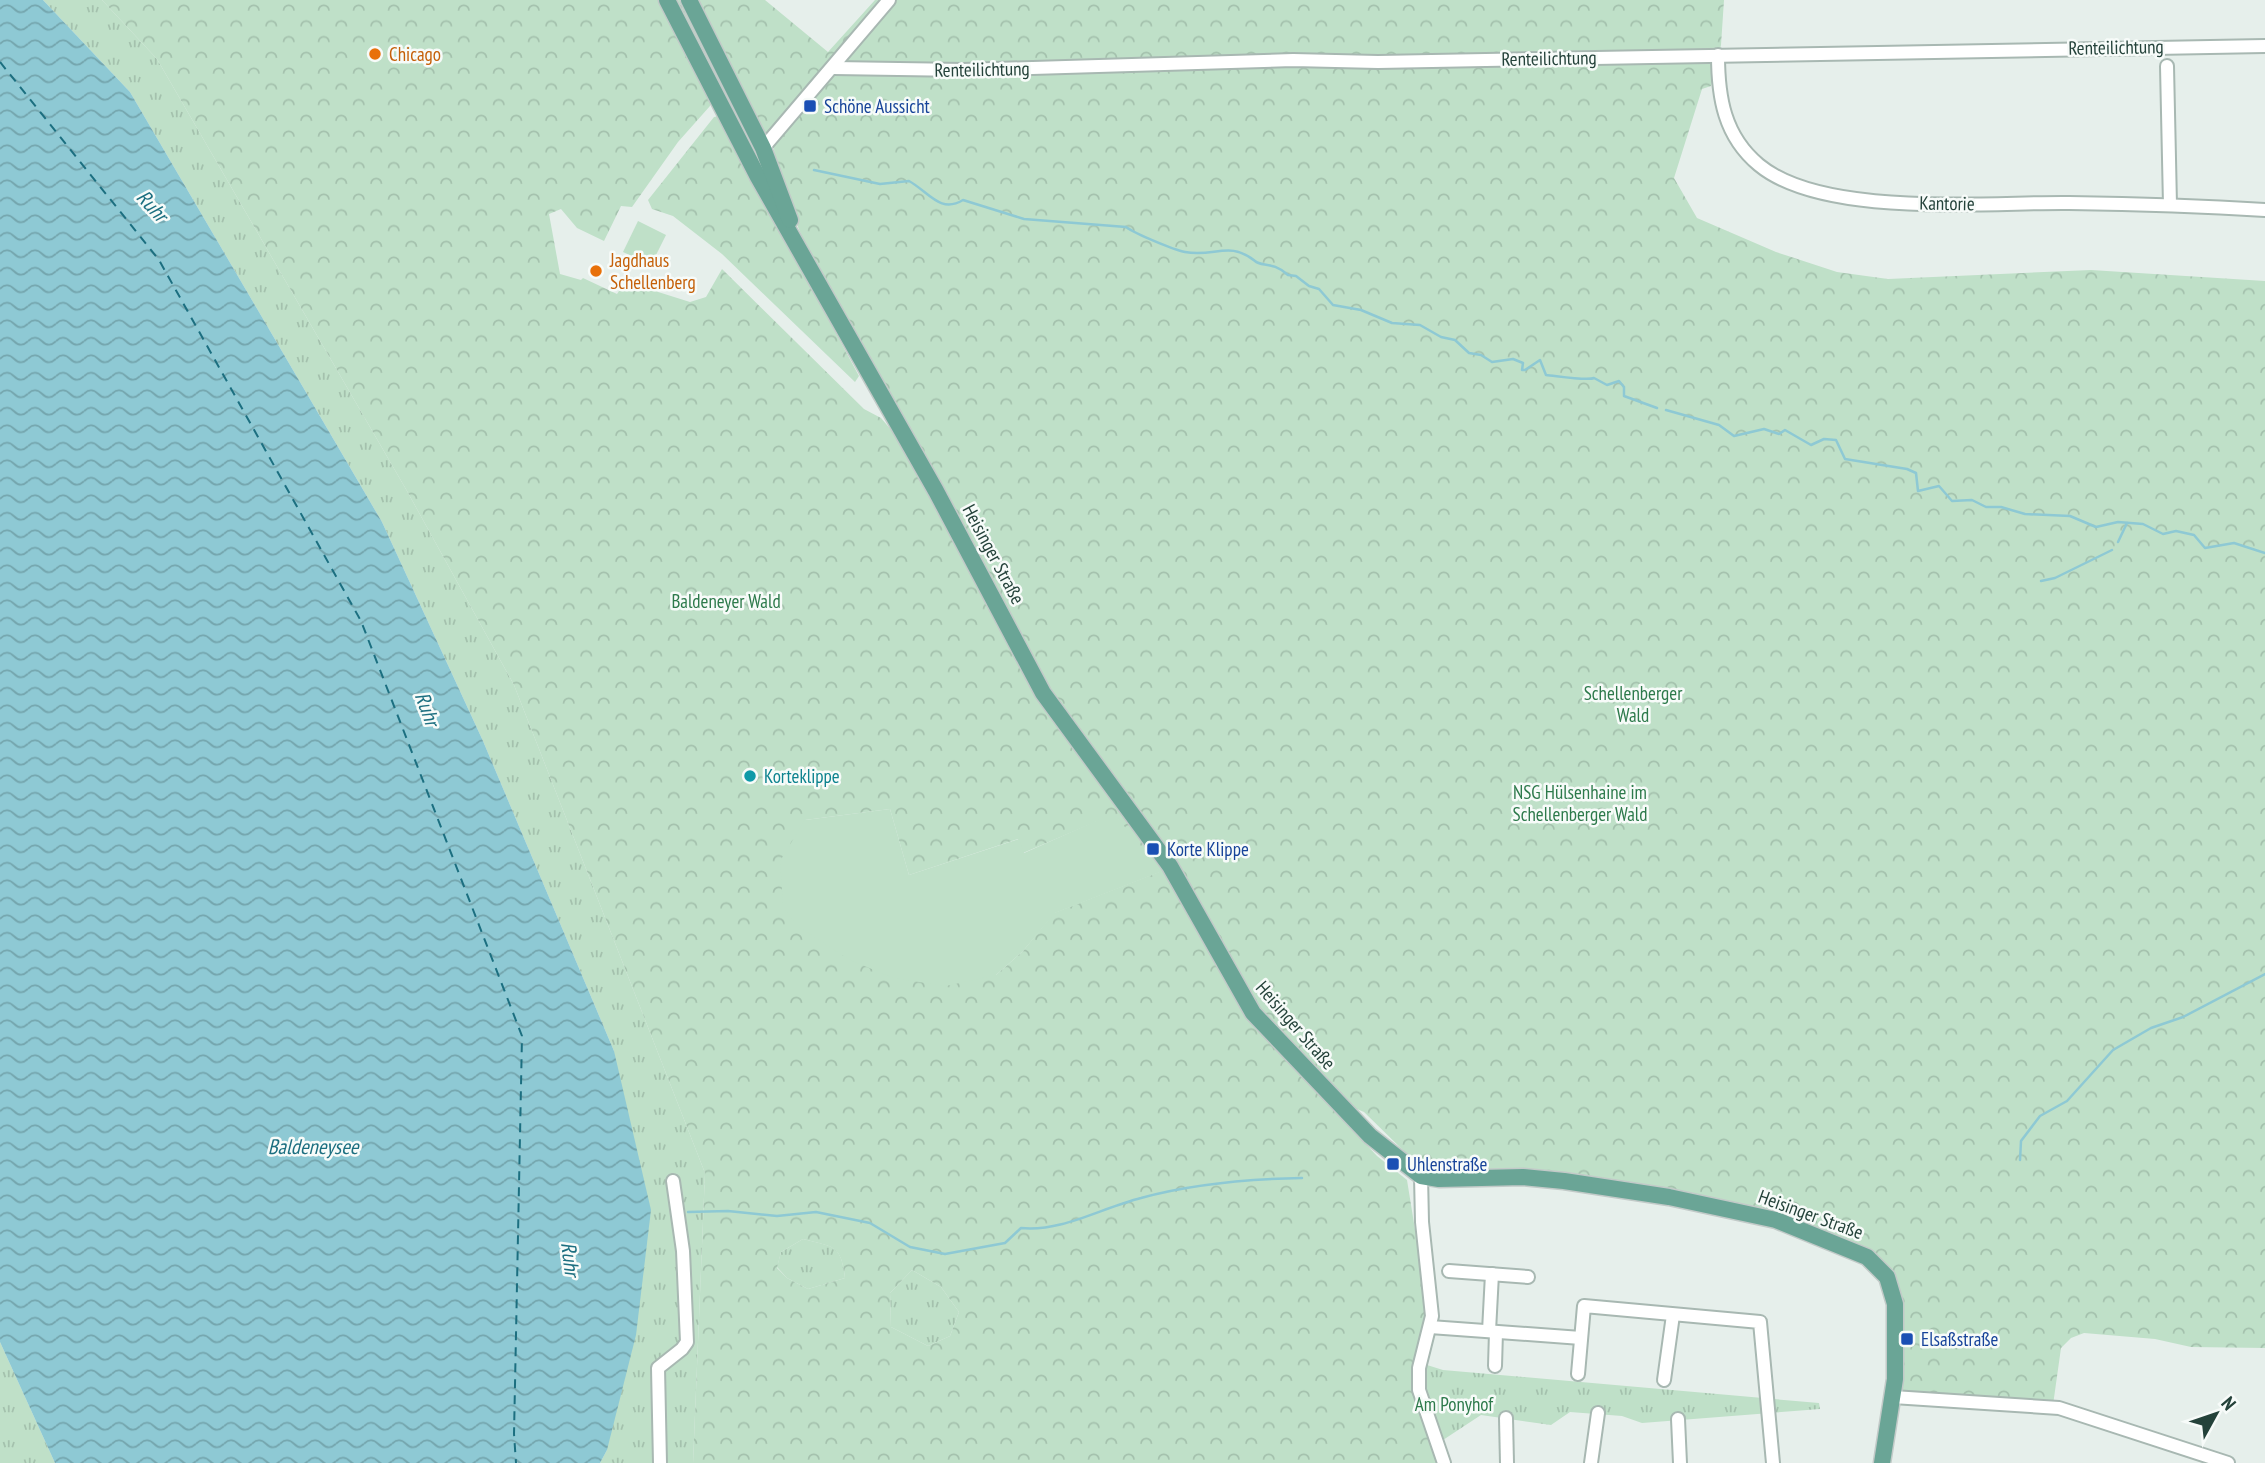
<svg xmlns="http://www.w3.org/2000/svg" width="2265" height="1463" viewBox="0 0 2265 1463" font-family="'PT Sans Narrow',sans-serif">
<defs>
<pattern id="grass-tufts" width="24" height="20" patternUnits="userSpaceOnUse" patternTransform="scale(1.75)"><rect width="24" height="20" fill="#bfe0c8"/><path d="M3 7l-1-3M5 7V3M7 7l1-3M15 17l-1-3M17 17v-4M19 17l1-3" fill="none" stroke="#a4c1ad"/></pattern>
<pattern id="forest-crowns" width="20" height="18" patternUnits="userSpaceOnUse" patternTransform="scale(1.75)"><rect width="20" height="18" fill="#bfe0c8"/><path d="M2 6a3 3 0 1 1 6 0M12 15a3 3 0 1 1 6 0" fill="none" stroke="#a4c1ad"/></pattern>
<pattern id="water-waves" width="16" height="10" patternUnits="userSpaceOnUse" patternTransform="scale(1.75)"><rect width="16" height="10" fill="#8ec9d4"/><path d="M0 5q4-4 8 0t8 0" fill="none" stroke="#74a5ad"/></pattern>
</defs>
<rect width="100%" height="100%" fill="#e6efeb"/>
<g fill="url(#grass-tufts)">
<path d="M 43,0 L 102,0 L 157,59 L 407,491 L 514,685 L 705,1173 L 693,1463 L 600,1463 L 607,1450 L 614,1051 L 483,741 L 382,522 L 130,92 Z"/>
<path d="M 672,0 L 684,0 L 752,140 L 748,145 Z"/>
<path d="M 803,1239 C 834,1247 841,1244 845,1278 L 808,1289 L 787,1278 L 777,1267 L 781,1252 Z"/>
<path d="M 912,1270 L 941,1287 L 959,1312 L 950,1336 L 928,1346 L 891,1327 L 890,1293 Z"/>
<path d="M 0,1342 L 55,1463 L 0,1463 Z"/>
<path d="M 1427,1365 L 1443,1370 L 1819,1403 L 1820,1409 L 1642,1423 L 1622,1416 L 1570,1412 L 1551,1425 L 1481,1415 L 1443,1440 L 1427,1394 Z"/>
</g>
<g fill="url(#forest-crowns)" fill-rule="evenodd">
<path d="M 102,0 L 663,0 L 712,100 L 710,106 L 678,142 L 632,207 L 621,206 L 604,241 L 577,228 L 561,209 L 549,214 L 560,274 L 581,280 L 583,278 L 617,294 L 619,291 L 655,291 L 690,302 L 706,297 L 722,269 L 864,409 L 881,418 L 893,432 L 1056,725 L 1168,872 L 1236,999 L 1248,1017 L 1377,1156 L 1407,1180 L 1428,1310 L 1416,1364 L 1441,1463 L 693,1463 L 705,1173 L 514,685 L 407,491 L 157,59 ZM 890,809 L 909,875 L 1018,839 L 1023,853 L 1114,814 L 1159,872 L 1054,913 L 1023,951 L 996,975 L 805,820 ZM 803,1239 C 833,1247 841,1244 845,1278 L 808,1289 L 787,1278 L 777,1268 L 781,1252 ZM 912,1270 L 941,1287 L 959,1312 L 950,1336 L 928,1346 L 891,1327 L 890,1293 Z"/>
<path d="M 698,0 L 765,0 L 828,52 L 875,0 L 1724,0 L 1721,45 L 1711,86 L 1702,89 L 1674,178 L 1697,218 L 1776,252 L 1837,272 L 1888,279 L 2091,270 L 2265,281 L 2265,1348 L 2191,1347 L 2155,1339 L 2084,1333 L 2071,1338 L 2061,1348 L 2053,1405 L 1894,1397 L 1897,1374 L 1882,1269 L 1743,1208 L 1430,1170 L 1413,1160 L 1364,1112 L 1345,1104 L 1256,1012 L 1055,703 L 808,252 L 776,172 L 774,149 L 695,3 Z"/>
<path d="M 719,116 L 859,376 L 855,382 L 722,254 L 673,216 L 652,209 L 648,200 L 714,117 Z"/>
</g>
<g fill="#bfe0c8">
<path d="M 638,221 L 666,235 L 651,265 L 623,252 Z"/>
<path d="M 890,809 L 909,875 L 1019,839 L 1024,853 L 1114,813 L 1160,872 L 1055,913 L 1023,951 L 996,975 L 946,986 L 893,978 L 848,959 L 796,925 L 783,906 L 780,861 L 805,820 Z"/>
</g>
<path fill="url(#water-waves)" d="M 0,0 L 43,0 L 130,92 L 382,522 L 483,741 L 614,1051 L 651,1210 L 636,1335 L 607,1450 L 600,1463 L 55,1463 L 0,1342 Z"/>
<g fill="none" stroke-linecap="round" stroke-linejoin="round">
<g stroke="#8ec9d4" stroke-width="2.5">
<path d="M 814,170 L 880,184 L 909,181 C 929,192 940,214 963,200 L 1024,219 L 1126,227 C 1136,234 1174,250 1185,252 C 1214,258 1229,240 1255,261 C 1261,267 1273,261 1288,275 L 1296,276 L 1309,286 L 1319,289 L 1333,305 L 1361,310 L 1392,323 L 1420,325 L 1441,337 L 1455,340 L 1469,353 L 1481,355 L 1492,362 L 1513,359 L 1523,363 L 1522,370 L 1525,370 L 1540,360 L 1546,375 C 1557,376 1587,381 1594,378 L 1607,385 L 1619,381 L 1624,387 L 1624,396 L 1657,408"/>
<path d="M 1666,410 L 1719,425 L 1734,436 L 1764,429 L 1779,434 L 1785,430 L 1811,445 L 1824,439 L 1836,440 L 1845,459 L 1907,469 L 1916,473 L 1918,491 L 1939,486 L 1952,501 L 1972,500 L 1986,507 L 2001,507 L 2025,514 L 2070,516 L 2096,527 L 2118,522 L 2143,524 L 2163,534 L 2176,531 L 2194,535 L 2205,548 L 2234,543 L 2265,553"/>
<path d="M 2118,542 L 2127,523"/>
<path d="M 2041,581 L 2055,578 L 2112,550"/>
<path d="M 2020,1160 L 2021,1141 L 2040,1116 L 2067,1101 L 2113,1050 L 2151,1028 L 2183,1017 L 2265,974"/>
<path d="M 688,1212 L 728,1211 L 777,1216 L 816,1212 L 870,1223 L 910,1247 L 945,1254 L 1005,1243 L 1021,1228 C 1062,1232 1101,1208 1141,1198 C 1192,1184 1249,1179 1302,1178"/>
</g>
<path stroke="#1c6f80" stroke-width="2" stroke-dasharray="9 7" stroke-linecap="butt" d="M 0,62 L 159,260 L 361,621 L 522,1036 L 514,1434 L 516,1463"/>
<g stroke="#a8b8b2" stroke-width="16">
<g id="minor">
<path d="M 1718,55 C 1718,97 1724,136 1759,165 C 1823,218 1987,202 2069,203 C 2135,204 2200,206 2265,210"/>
<path d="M 2167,66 L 2170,205"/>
<path d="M 834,68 L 963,70 L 1293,60 L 1378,62 L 2265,46"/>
<path d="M 763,148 L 889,0"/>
<path d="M 1421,1176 L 1422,1222 L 1432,1316 L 1419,1368 L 1419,1390 L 1444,1463"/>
<path d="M 1449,1271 L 1528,1277"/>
<path d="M 1430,1327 L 1581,1338"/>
<path d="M 1489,1331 L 1492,1274"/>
<path d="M 1495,1366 L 1496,1332"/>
<path d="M 1578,1374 L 1584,1306 L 1760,1322 L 1773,1463"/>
<path d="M 1664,1380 L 1673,1315"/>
<path d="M 1893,1397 L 2059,1408 L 2228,1463"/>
<path d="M 1506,1418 L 1507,1463"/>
<path d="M 1678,1419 L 1680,1463"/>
<path d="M 660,1463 L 658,1368 L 682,1349 L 687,1342 L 683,1251 L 673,1181"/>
<path d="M 1591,1463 L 1598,1413"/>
</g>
</g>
<g stroke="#c2cac8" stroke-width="19">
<g id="major">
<path d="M 667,0 L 758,177 L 936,491 L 1043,693 L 1170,866 L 1253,1013 L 1370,1136 L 1421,1176 L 1439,1179 L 1523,1177 L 1564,1181 L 1669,1197 L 1776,1220 L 1867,1257 L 1887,1277 L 1895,1304 L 1895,1379 L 1882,1463"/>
<path d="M 689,0 L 763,148 L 790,220"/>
</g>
</g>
<use href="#minor" stroke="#fff" stroke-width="12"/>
<use href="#major" stroke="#6aa596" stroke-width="16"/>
</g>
<g fill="#e8710a" stroke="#f7fbf9" stroke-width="2.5">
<circle cx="375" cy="54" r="7"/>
<circle cx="596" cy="271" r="7"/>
</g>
<g fill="#1a4fb4" stroke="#f7fbf9" stroke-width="2.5">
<rect x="803" y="99" width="14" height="14" rx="3.5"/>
<rect x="1146" y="842" width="14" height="14" rx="3.5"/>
<rect x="1386" y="1157" width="14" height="14" rx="3.5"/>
<rect x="1900" y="1332" width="14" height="14" rx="3.5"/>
</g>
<circle fill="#0f9aa8" stroke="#f7fbf9" stroke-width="2.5" cx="750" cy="776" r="7"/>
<g text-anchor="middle" stroke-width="5" stroke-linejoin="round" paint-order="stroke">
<g font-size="19" fill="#24423a" stroke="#f7fbf9">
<text transform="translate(2116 47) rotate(-1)" y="7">Renteilichtung</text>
<text transform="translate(1549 58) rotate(-1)" y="7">Renteilichtung</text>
<text transform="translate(982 69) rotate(-1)" y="7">Renteilichtung</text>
<text transform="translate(1947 203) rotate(1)" y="7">Kantorie</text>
<text transform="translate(994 554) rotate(62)" y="7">Heisinger Straße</text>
<text transform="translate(1296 1025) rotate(49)" y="7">Heisinger Straße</text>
<text transform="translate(1811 1214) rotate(20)" y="7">Heisinger Straße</text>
</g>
<g font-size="19" fill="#c56008" stroke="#f7fbf9" text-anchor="start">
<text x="389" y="61">Chicago</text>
<text x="610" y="267">Jagdhaus<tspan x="610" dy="22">Schellenberg</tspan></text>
</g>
<g font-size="19" fill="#164399" stroke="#f7fbf9" text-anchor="start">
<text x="824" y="113">Schöne Aussicht</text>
<text x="1167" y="856">Korte Klippe</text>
<text x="1407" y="1171">Uhlenstraße</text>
<text x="1921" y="1346">Elsaßstraße</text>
</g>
<g font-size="19" fill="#2d7a4b" stroke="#f7fbf9">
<text x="726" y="608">Baldeneyer Wald</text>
<text x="1633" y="700">Schellenberger<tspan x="1633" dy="22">Wald</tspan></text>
<text x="1580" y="799">NSG Hülsenhaine im<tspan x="1580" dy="22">Schellenberger Wald</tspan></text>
<text x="1454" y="1411">Am Ponyhof</text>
</g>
<g font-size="19" fill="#0d838f" stroke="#f7fbf9" text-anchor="start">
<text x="764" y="783">Korteklippe</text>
</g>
<g font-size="21" font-style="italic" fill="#1c6f80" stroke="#f7fbf9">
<text transform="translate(152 206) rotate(48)" y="7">Ruhr</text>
<text transform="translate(427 709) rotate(70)" y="7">Ruhr</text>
<text x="313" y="1154">Baldeneysee</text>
<text transform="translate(570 1259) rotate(83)" y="7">Ruhr</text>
</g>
</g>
<g transform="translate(2216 1414) rotate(50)" stroke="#f7fbf9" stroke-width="5" paint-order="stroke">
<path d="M0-5L12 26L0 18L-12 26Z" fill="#24423a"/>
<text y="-10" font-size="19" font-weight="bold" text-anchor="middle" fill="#24423a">N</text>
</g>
</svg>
